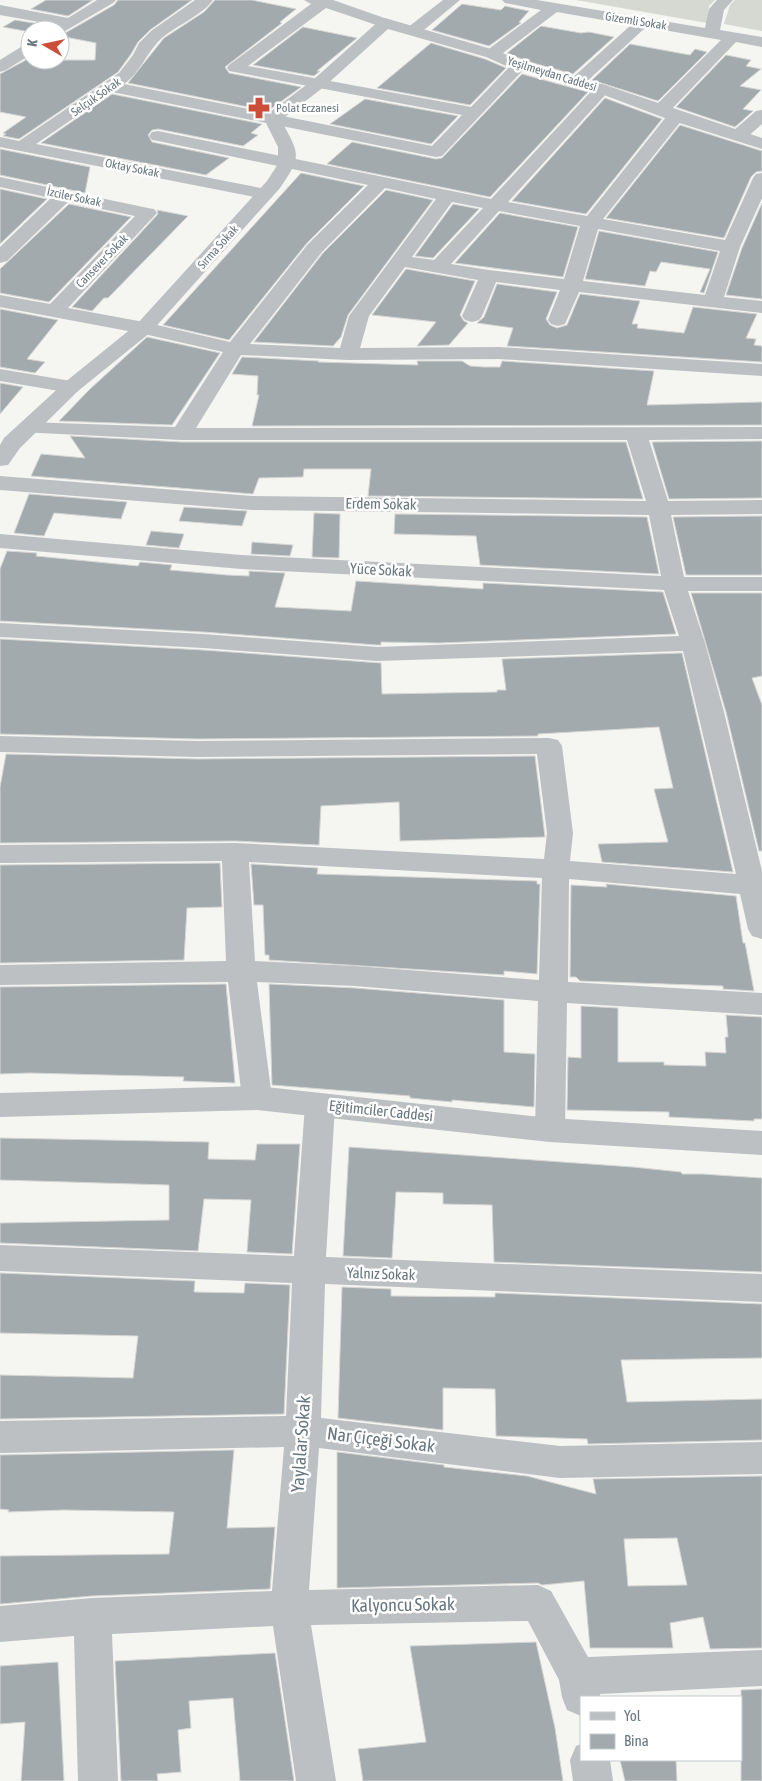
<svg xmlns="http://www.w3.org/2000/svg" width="762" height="1781" viewBox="0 0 762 1781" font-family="'Asap Condensed',sans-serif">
<rect width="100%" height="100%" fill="#f5f5f2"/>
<g fill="#d5d9d1">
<path d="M 576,0 L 715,0 L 709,6 L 707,23 Z"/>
<path d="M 735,0 L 762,0 L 762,31 L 724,24 L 730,5 Z"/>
</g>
<g fill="#a2aaae" stroke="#d6d6d4" fill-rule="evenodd">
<path d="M 46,0 L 93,0 L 68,16 L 31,9 Z"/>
<path d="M 118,0 L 192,0 L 150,30 L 138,42 L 131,54 L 118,72 L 19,139 L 3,136 L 6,134 L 3,133 L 26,117 L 0,112 L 0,74 L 26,60 L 95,60 L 96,43 L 60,36 L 114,5 Z"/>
<path d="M 215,0 L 252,0 L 296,9 L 280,22 L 282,23 L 225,67 L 229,73 L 301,87 L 268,111 L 128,83 L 164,38 L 204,12 Z"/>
<path d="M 462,4 L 501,10 L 505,6 L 529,11 L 519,22 L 521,23 L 489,46 L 432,30 Z"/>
<path d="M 15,20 L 52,26 L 49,30 L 30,30 L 30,32 L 3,27 Z"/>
<path d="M 541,26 L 581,33 L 589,32 L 614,37 L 573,74 L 526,61 L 507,53 Z"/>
<path d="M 303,27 L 357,38 L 317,71 L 320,71 L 314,76 L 253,65 Z"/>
<path d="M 431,43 L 485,59 L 506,68 L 470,105 L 377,88 Z"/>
<path d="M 630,44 L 690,55 L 695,49 L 707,52 L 658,101 L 592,80 Z"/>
<path d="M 726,55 L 751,60 L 746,66 L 761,69 L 740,86 L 761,90 L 743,109 L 753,111 L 735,127 L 676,107 Z"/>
<path d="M 522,74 L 588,92 L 490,197 L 327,164 L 352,142 L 436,159 L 442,158 Z"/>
<path d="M 112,94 L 262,124 L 251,133 L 258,135 L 243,146 L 158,129 L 152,130 L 148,135 L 152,142 L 229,158 L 206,175 L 41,143 Z"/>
<path d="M 605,98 L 662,119 L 586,214 L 512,201 Z"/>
<path d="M 365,99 L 458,116 L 431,144 L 330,124 Z"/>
<path d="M 680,125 L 762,151 L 762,171 L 756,172 L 751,177 L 724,238 L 606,218 Z"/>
<path d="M 0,149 L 90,167 L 85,193 L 0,175 Z"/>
<path d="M 301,173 L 364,186 L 307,243 L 229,340 L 163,325 Z"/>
<path d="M 0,189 L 47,199 L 0,244 Z"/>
<path d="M 386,190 L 433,200 L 348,315 L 341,337 L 333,346 L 254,342 L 323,253 Z"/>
<path d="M 762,203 L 762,299 L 726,295 L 742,248 Z"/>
<path d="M 69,204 L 131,217 L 49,302 L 0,293 L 0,269 Z"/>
<path d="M 453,204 L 479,209 L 433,258 L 415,256 Z"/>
<path d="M 157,210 L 188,216 L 108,298 L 104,298 L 92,311 L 72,307 L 158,214 Z"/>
<path d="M 500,213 L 578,227 L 563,277 L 455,263 Z"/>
<path d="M 599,231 L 718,252 L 704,293 L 700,292 L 710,269 L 661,262 L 656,272 L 650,271 L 645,286 L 585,279 Z"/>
<path d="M 406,269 L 475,281 L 460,315 L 464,321 L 468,323 L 449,345 L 417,346 L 436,322 L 372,315 Z"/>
<path d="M 497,284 L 557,292 L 546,319 L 550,325 L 557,328 L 567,325 L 580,294 L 640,301 L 632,324 L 638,324 L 637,328 L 684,333 L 693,307 L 757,314 L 746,338 L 756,339 L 754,345 L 762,346 L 762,362 L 507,346 L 513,328 L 477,323 L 484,317 Z"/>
<path d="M 0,309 L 58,320 L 27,359 L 45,362 L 35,373 L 0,367 Z"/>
<path d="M 147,337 L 220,353 L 172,425 L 59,421 L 90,389 Z"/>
<path d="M 242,357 L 319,361 L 318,362 L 418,365 L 417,361 L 462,361 L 470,366 L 484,367 L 500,367 L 502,361 L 654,371 L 647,405 L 762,402 L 762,425 L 252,426 L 259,395 L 257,395 L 258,376 L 232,374 Z"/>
<path d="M 0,383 L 23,387 L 0,414 Z"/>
<path d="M 70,436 L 181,442 L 626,442 L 643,499 L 368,496 L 371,469 L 304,469 L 303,477 L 259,478 L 253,494 L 31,476 L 41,454 L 85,458 Z"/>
<path d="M 762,441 L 762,498 L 669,499 L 652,442 Z"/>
<path d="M 29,494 L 127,502 L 121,519 L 54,513 L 44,536 L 14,533 Z"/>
<path d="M 184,507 L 247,511 L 242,526 L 179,521 Z"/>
<path d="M 314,513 L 340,514 L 339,558 L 312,557 Z"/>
<path d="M 395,514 L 647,517 L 659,574 L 480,565 L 476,536 L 394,534 Z"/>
<path d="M 762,516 L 762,575 L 686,575 L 673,517 Z"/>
<path d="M 151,531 L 184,534 L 179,548 L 146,545 Z"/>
<path d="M 252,542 L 293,545 L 290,556 L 251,554 Z"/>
<path d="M 7,551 L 37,553 L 36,556 L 138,566 L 140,562 L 172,565 L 170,570 L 227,575 L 249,576 L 249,571 L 285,573 L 275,607 L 351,611 L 356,581 L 483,589 L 483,583 L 663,592 L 676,634 L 439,643 L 381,642 L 381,645 L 377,645 L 203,632 L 0,621 L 0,569 Z"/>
<path d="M 691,593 L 762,593 L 762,676 L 752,678 L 762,705 L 762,851 L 759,851 L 726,712 Z"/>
<path d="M 0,639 L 203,650 L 381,663 L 382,694 L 497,692 L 497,690 L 506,690 L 502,659 L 682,653 L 733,872 L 602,862 L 598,844 L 668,842 L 654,789 L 673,788 L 659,727 L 538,734 L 538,736 L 197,739 L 0,734 Z"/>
<path d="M 6,754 L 197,759 L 535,756 L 545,837 L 400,841 L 399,802 L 321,806 L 319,845 L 235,841 L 0,843 L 0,787 Z"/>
<path d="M 220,863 L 222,907 L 187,908 L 184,960 L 0,963 L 0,865 Z"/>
<path d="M 251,864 L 318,868 L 317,874 L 537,881 L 537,884 L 540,884 L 537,974 L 504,971 L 504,975 L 269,960 L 269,955 L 265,955 L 263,905 L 254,905 Z"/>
<path d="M 606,884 L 736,896 L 743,943 L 745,943 L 754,991 L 723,989 L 723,986 L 580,981 L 576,977 L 570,977 L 571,885 L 607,887 Z"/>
<path d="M 226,984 L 235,1083 L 183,1081 L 184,1077 L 30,1073 L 0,1074 L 0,987 Z"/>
<path d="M 269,984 L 355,988 L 504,1000 L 504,1052 L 535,1054 L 534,1107 L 452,1100 L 452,1102 L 410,1098 L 410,1096 L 272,1085 Z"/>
<path d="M 581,1006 L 618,1008 L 618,1062 L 664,1062 L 664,1065 L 706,1066 L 705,1052 L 726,1053 L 725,1037 L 728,1037 L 726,1015 L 762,1017 L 762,1119 L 754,1119 L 754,1121 L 712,1119 L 669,1117 L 669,1112 L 567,1110 L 568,1057 L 581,1058 Z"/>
<path d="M 0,1138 L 209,1142 L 208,1159 L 255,1160 L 257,1144 L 300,1144 L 292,1254 L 247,1252 L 251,1200 L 204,1199 L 198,1251 L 0,1243 L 0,1223 L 169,1220 L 169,1185 L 0,1180 Z"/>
<path d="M 349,1147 L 633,1167 L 681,1172 L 682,1174 L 702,1174 L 762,1178 L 762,1272 L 494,1262 L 492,1205 L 443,1204 L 443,1193 L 396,1192 L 392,1258 L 343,1256 Z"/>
<path d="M 0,1273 L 195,1281 L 194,1292 L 244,1293 L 245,1283 L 290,1285 L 284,1414 L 0,1419 L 0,1375 L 133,1378 L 138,1336 L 0,1333 Z"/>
<path d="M 342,1287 L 391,1289 L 391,1296 L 495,1297 L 495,1293 L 762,1304 L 762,1358 L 621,1360 L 627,1402 L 762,1399 L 762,1440 L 588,1444 L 587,1439 L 496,1436 L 495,1389 L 443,1388 L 443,1430 L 338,1418 Z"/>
<path d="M 234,1450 L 227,1528 L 275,1527 L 270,1589 L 92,1596 L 0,1604 L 0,1556 L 169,1554 L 174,1512 L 64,1510 L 8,1512 L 9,1510 L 0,1509 L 0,1455 Z"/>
<path d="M 337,1452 L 444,1465 L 444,1467 L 527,1476 L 596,1494 L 593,1479 L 762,1476 L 762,1648 L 710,1649 L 703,1617 L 670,1623 L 673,1648 L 590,1648 L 584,1581 L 542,1585 L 538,1583 L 337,1588 ZM 677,1538 L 687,1585 L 628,1586 L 624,1539 Z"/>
<path d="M 536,1642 L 555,1728 L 563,1781 L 363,1781 L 358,1749 L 426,1742 L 410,1646 Z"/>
<path d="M 275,1653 L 294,1781 L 240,1781 L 233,1698 L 189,1701 L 191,1728 L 178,1730 L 181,1772 L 157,1774 L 158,1781 L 121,1781 L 115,1661 Z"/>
<path d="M 58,1662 L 64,1781 L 21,1781 L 25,1722 L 0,1724 L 0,1666 Z"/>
<path d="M 762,1689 L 762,1781 L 741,1781 L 741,1690 Z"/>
<path d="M 620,1760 L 676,1760 L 677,1781 L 625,1781 Z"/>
</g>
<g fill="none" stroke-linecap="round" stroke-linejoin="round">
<g fill="#bcc0c3" fill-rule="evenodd">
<path d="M 97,0 L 116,0 L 113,3 L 60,34 L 60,30 L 51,30 L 56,25 L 0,15 L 0,5 L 68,18 Z"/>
<path d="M 195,0 L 213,0 C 203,14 177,26 163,37 C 147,51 141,72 124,84 L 432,146 L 462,115 L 229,71 L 227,68 L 229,65 L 311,4 L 304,0 L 333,0 L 390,20 L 393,23 L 390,26 L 385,28 L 326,8 L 248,66 L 471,107 L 513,63 L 525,63 L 527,66 L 442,156 L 436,157 L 112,92 L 36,144 L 271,190 L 274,194 L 271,198 L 265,199 L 0,147 L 0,137 L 19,141 L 119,73 L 133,55 L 139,43 L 151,31 Z"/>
<path d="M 443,0 L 460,0 L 419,34 L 407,34 L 405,31 L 407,28 Z"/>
<path d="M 502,0 L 537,0 L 705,28 L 709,9 L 717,0 L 733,0 L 724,10 L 720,30 L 762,37 L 762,47 L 736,42 L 667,114 L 655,114 L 653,110 L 655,106 L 721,40 L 646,27 L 583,85 L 571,85 L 569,82 L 571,79 L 631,25 L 557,12 L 498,57 L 486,57 L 484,54 L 486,51 L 541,10 L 505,3 Z"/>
<path d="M 30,43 L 30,55 L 6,70 L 0,72 L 0,60 L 24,45 Z"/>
<path d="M 602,84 L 608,86 L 610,89 L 608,92 L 508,202 L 587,216 L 670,112 L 682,112 L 684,116 L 682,120 L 603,219 L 725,240 L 753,178 L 756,174 L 762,173 L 762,198 L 740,247 L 724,297 L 762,301 L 762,313 L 579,292 L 565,324 L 558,326 L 551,324 L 548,320 L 560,290 L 496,282 L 482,316 L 479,320 L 472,322 L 465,320 L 462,316 L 478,280 L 405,267 L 369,316 L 360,348 L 499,347 L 762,364 L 762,376 L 499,359 L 348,360 L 241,355 L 196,428 L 762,427 L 762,439 L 649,440 L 668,501 L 762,500 L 762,514 L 671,515 L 684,577 L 762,577 L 762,591 L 688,591 L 705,643 L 724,712 L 762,871 L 762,939 L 752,936 L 748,929 L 740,894 L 569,879 L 568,982 L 762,993 L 762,1015 L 567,1003 L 565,1130 L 561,1138 L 550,1142 L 539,1138 L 535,1130 L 538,1001 L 355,986 L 257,982 L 272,1098 L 268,1106 L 257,1110 L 246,1106 L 242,1098 L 228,982 L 0,985 L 0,965 L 226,961 L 222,861 L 0,863 L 0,845 L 235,843 L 544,859 L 547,833 L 537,754 L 197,757 L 0,752 L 0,736 L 197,741 L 549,738 L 558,740 L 562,746 L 573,833 L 570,861 L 736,874 L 683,651 L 377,661 L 203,648 L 0,637 L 0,623 L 203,634 L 377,647 L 679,636 L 664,590 L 241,569 L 0,548 L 0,534 L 241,555 L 661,576 L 649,515 L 252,510 L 0,490 L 0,476 L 252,496 L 646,501 L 627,440 L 181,440 L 20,432 L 16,428 L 20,424 L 27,422 L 175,427 L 223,352 L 144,334 L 0,307 L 0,295 L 50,304 L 135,216 L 68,202 L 7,261 L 0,263 L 0,247 L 51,198 L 0,187 L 0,177 L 148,208 L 154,209 L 157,213 L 68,308 L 144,322 L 230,342 L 308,244 L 368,185 L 158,141 L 152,140 L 149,136 L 152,132 L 158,131 L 491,199 L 596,86 ZM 385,188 L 436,199 L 349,316 L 340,348 L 250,344 L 322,252 ZM 452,202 L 483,208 L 434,260 L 412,257 ZM 499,211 L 580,226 L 564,279 L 489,270 L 451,264 ZM 598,229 L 720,251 L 705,295 L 583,281 ZM 249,862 L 542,878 L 539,980 L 355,966 L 255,961 Z"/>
<path d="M 762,110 L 762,124 L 745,139 L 733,139 L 730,135 L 733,131 L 756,111 Z"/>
<path d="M 0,369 L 71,381 L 78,383 L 81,387 L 78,391 L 71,393 L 0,381 Z"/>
<path d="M 320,1093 L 331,1097 L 335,1105 L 326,1257 L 762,1274 L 762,1302 L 325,1284 L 321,1418 L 560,1446 L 762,1442 L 762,1474 L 560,1478 L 319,1448 L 309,1590 L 538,1585 L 551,1591 L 588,1657 L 762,1650 L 762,1686 L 600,1694 L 600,1697 L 581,1697 L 581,1716 L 567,1710 L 562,1697 L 559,1680 L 528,1621 L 311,1625 L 336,1781 L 296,1781 L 273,1626 L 112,1634 L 118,1781 L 78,1781 L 74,1636 L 0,1642 L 0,1606 L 92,1598 L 272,1591 L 284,1447 L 0,1453 L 0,1421 L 286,1416 L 292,1283 L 0,1271 L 0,1245 L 294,1256 L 305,1105 L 309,1097 Z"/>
<path d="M 581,1744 L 581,1760 L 610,1760 L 613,1781 L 573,1781 L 570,1760 L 576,1746 Z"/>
</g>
<g fill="#bcc0c3" fill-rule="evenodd">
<path d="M 385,18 L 498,51 L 525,63 L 608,86 L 762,138 L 762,149 L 670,120 L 596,92 L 513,69 L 486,57 L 388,29 L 325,86 L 281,120 C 299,154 303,155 280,188 L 151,332 L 78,391 L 20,448 L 8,465 L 0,466 L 0,445 L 4,438 L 64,383 L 137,324 L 267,181 L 278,164 L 278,147 L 264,119 L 266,115 L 313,80 L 380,20 Z"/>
<path d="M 257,1086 L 550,1118 L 762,1131 L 762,1155 L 550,1142 L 257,1110 L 0,1117 L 0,1093 Z"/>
</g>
</g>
<defs>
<g id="pharmacy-bare" transform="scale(1.725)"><path d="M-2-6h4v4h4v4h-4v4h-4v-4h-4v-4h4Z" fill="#cc4e3a" stroke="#fff" stroke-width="2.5" paint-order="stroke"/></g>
</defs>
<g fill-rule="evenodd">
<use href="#pharmacy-bare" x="259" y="108"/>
</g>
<g text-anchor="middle" stroke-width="5" stroke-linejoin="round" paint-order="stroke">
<g font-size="12" fill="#68777f" stroke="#fff">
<text transform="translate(636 21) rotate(9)" y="4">Gizemli Sokak</text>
<text transform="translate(552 74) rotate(17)" y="4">Yeşilmeydan Caddesi</text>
<text transform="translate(96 97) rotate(-35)" y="4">Selçuk Sokak</text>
<text transform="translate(132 168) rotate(11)" y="4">Oktay Sokak</text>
<text transform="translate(74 197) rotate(12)" y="4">İzciler Sokak</text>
<text transform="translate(218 247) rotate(-48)" y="4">Sırma Sokak</text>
<text transform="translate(102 261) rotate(-46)" y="4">Cansever Sokak</text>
</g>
<g font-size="12" fill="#68777f" stroke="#fff" text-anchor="start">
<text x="276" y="112">Polat Eczanesi</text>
</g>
<g font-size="15" fill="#68777f" stroke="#fff">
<text transform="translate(381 504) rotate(1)" y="5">Erdem Sokak</text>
<text transform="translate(381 570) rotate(3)" y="5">Yüce Sokak</text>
<text transform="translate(381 1111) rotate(6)" y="5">Eğitimciler Caddesi</text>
<text transform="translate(381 1274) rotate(2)" y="5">Yalnız Sokak</text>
</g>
<g font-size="18" fill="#68777f" stroke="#fff">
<text transform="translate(381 1440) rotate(7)" y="6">Nar Çiçeği Sokak</text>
<text transform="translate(301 1444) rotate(-86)" y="6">Yaylalar Sokak</text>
<text transform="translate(403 1605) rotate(-1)" y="6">Kalyoncu Sokak</text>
</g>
</g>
<rect x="580" y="1696" width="162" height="65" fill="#ffffff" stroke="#c3c9cc"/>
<rect x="590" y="1712" width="25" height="8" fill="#bcc0c3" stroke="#c3c9cc"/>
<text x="624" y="1721" font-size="15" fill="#68777f">Yol</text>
<rect x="590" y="1734" width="25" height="15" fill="#a2aaae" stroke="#c3c9cc"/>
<text x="624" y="1746" font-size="15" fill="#68777f">Bina</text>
<g transform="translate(45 45) rotate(279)"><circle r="24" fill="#ffffff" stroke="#c3c9cc"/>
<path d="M0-4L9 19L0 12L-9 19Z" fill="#cc4e3a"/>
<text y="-8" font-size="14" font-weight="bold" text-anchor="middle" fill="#68777f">K</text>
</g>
</svg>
